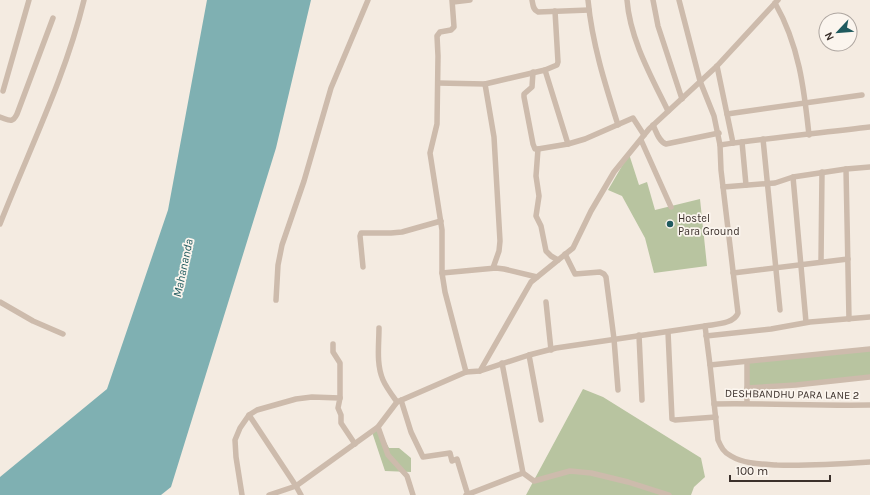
<svg xmlns="http://www.w3.org/2000/svg" width="870" height="495" viewBox="0 0 870 495" font-family="Karla,sans-serif">
<rect width="100%" height="100%" fill="#f4ebe1"/>
<g fill="#b8c4a0">
<path d="M 629,154 L 639,185 L 647,182 L 655,210 L 700,199 L 707,266 L 654,273 L 645,238 L 622,196 L 608,190 Z"/>
<path d="M 870,349 L 870,377 L 747,388 L 747,362 Z"/>
<path d="M 583,389 L 603,397 L 701,458 L 705,477 L 694,487 L 691,495 L 526,495 Z"/>
<path d="M 378,427 L 389,448 L 399,448 L 411,458 L 411,472 L 385,471 L 372,432 Z"/>
</g>
<path fill="#7fb0b2" d="M 207,0 L 311,0 L 276,148 L 171,487 L 161,495 L 0,495 L 0,477 L 107,389 L 168,210 Z"/>
<g fill="none" stroke-linecap="round" stroke-linejoin="round">
<g stroke="#cdbbac" stroke-width="5.5">
<path d="M 452,0 L 454,27 L 451,30 L 440,32 L 437,36 L 438,56 L 437,124 L 430,153 L 442,230 L 442,273 L 445,292 L 466,372"/>
<path d="M 532,0 C 533,5 533,10 538,12 L 589,10"/>
<path d="M 588,0 C 592,43 605,84 618,125"/>
<path d="M 627,0 C 630,39 651,76 668,111"/>
<path d="M 653,0 L 658,26 L 682,99"/>
<path d="M 679,0 L 700,81 L 714,116 L 720,145 C 770,138 820,133 870,127"/>
<path d="M 453,2 L 470,0"/>
<path d="M 775,3 C 799,45 804,88 809,135"/>
<path d="M 717,66 L 733,143"/>
<path d="M 545,70 L 557,65 L 558,62 L 555,11"/>
<path d="M 533,72 L 532,87 L 524,94 L 524,97 L 533,144 L 535,149 L 538,149 L 568,144 L 585,139 L 633,118 L 644,135"/>
<path d="M 438,83 L 485,84 L 545,70 L 568,144"/>
<path d="M 485,84 L 494,137 L 500,241 L 499,251 L 493,268"/>
<path d="M 3,91 L 29,0"/>
<path d="M 727,114 L 862,95"/>
<path d="M 0,117 C 9,120 12,124 17,114 L 53,18"/>
<path d="M 653,125 C 656,131 659,142 666,144 L 719,133"/>
<path d="M 763,139 L 780,310"/>
<path d="M 641,140 L 671,207"/>
<path d="M 742,142 L 746,185"/>
<path d="M 538,149 L 536,176 L 539,196 L 536,216 L 541,226 L 546,251 L 551,256 L 558,260"/>
<path d="M 846,169 L 849,319"/>
<path d="M 793,177 L 806,322"/>
<path d="M 723,187 L 775,183 L 793,177 L 846,169 L 870,167"/>
<path d="M 0,224 C 29,150 65,78 84,0"/>
<path d="M 565,254 L 575,274 L 600,272 L 604,274 L 606,277 L 614,339 L 618,390"/>
<path d="M 821,262 L 822,172"/>
<path d="M 363,267 L 360,236 L 361,233 L 391,233 L 402,232 L 441,221"/>
<path d="M 442,273 L 496,268 L 504,269 L 537,277"/>
<path d="M 733,273 L 848,259"/>
<path d="M 276,300 L 278,265 L 282,245 L 304,181 L 331,88 L 368,0"/>
<path d="M 0,302 L 33,321 L 63,334"/>
<path d="M 546,302 L 551,350"/>
<path d="M 705,326 C 715,324 734,324 738,313 L 721,170 L 720,145"/>
<path d="M 379,328 C 379,345 376,364 383,380 C 386,387 392,395 397,402"/>
<path d="M 668,332 L 672,419 L 675,420 L 716,417"/>
<path d="M 639,335 L 642,400"/>
<path d="M 706,336 L 771,329 L 810,322 L 870,317"/>
<path d="M 333,344 L 333,352 L 340,363 L 340,398"/>
<path d="M 529,355 L 541,420"/>
<path d="M 747,362 L 747,403"/>
<path d="M 502,363 L 523,473 L 534,481 L 570,471 L 591,473 L 628,482 L 669,495"/>
<path d="M 710,365 L 718,440 C 721,447 724,453 731,456 C 744,464 762,464 777,465 C 808,466 839,464 870,462"/>
<path d="M 480,371 L 529,355 L 556,348 L 705,326 L 710,365 L 870,349"/>
<path d="M 747,388 L 796,385 L 870,377"/>
<path d="M 401,400 L 411,432 L 423,457 L 450,453 L 452,461 L 457,459 L 468,495"/>
<path d="M 714,404 C 766,403 818,406 870,405"/>
<path d="M 249,415 L 296,486 L 301,495"/>
<path d="M 378,427 L 388,455 L 407,476 L 413,495"/>
<path d="M 242,495 L 236,457 L 235,440 L 240,428 L 249,415 L 257,410 L 296,399 L 312,397 L 340,398 L 338,408 L 341,415 L 341,423 L 355,444"/>
<path d="M 269,495 L 296,486 L 378,427 L 397,402 L 466,372 L 480,371 L 531,282 L 573,248 L 591,211 L 614,172 L 649,129 L 717,66 L 778,0"/>
<path d="M 466,495 L 523,473"/>
</g>
</g>
<circle fill="#1f5a5e" stroke="#fbf5ee" stroke-width="1.5" cx="670" cy="224" r="4"/>
<g text-anchor="middle" stroke-width="3.5" stroke-linejoin="round" paint-order="stroke">
<g font-size="11" fill="#3b302b" stroke="#fbf5ee" text-anchor="start">
<text x="678" y="222">Hostel<tspan x="678" dy="13">Para Ground</tspan></text>
</g>
<g font-size="11" fill="#3b302b" stroke="#fbf5ee">
<text transform="translate(792 394) rotate(1)" y="4">DESHBANDHU PARA LANE 2</text>
</g>
<g font-size="12" font-style="italic" fill="#1f5a5e" stroke="#fbf5ee">
<text transform="translate(183 268) rotate(-78)" y="4">Mahananda</text>
</g>
</g>
<g transform="translate(838 32) rotate(244)"><circle r="19" fill="#fbf5ee" stroke="#aea6a0"/>
<path d="M0-3L7 15L0 10L-7 15Z" fill="#1f5a5e"/>
<text y="-6" font-size="11" font-weight="bold" text-anchor="middle" fill="#3b302b">N</text>
</g>
<path d="M730 475v6h100v-6" fill="none" stroke="#3b302b" stroke-width="2"/>
<text x="736" y="475" font-size="12" fill="#3b302b" stroke="#fbf5ee" stroke-width="3" paint-order="stroke">100 m</text>
</svg>
